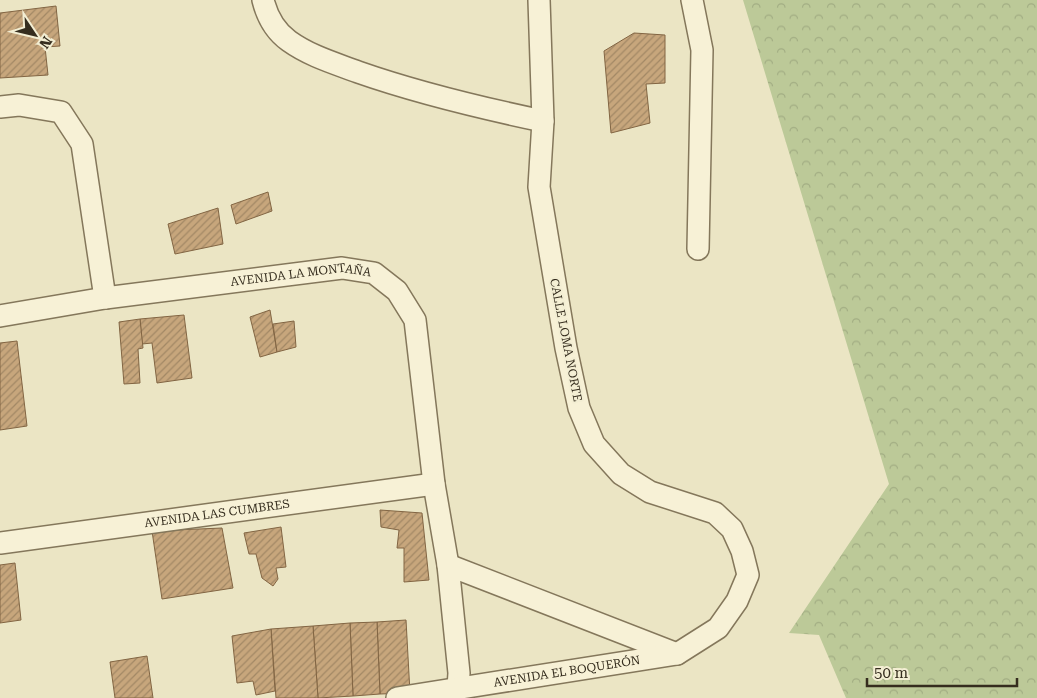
<svg xmlns="http://www.w3.org/2000/svg" width="1037" height="698" viewBox="0 0 1037 698" font-family="'Roboto Serif',serif">
<defs>
<pattern id="forest-crowns" width="20" height="18" patternUnits="userSpaceOnUse" patternTransform="scale(1.25)"><rect width="20" height="18" fill="#bcc998"/><path d="M2 6a3 3 0 1 1 6 0M12 15a3 3 0 1 1 6 0" fill="none" stroke="#a2ad83"/></pattern>
<pattern id="building-hatch" width="6" height="6" patternUnits="userSpaceOnUse" patternTransform="scale(1.25)"><rect width="6" height="6" fill="#c7a67c"/><path d="M-1 1l2-2M0 6l6-6M5 7l2-2" fill="none" stroke="#a28865"/></pattern>
</defs>
<rect width="100%" height="100%" fill="#ebe5c4"/>
<path fill="url(#forest-crowns)" d="M 743,0 L 1037,0 L 1037,698 L 846,698 L 819,635 L 789,633 L 889,484 Z"/>
<g fill="url(#building-hatch)" stroke="#826543">
<path d="M 56,6 L 60,46 L 45,47 L 48,75 L 0,78 L 0,13 Z"/>
<path d="M 634,33 L 665,35 L 665,83 L 646,84 L 650,123 L 611,133 L 604,51 Z"/>
<path d="M 268,192 L 272,211 L 236,224 L 231,205 Z"/>
<path d="M 218,208 L 223,244 L 175,254 L 168,224 Z"/>
<path d="M 270,310 L 277,352 L 260,357 L 250,317 Z"/>
<path d="M 184,315 L 192,378 L 157,383 L 152,343 L 142,344 L 140,319 Z"/>
<path d="M 140,319 L 143,348 L 138,349 L 140,383 L 124,384 L 119,322 Z"/>
<path d="M 294,321 L 296,347 L 277,352 L 273,324 Z"/>
<path d="M 17,341 L 27,426 L 0,430 L 0,343 Z"/>
<path d="M 380,510 L 422,513 L 429,580 L 404,582 L 404,548 L 397,548 L 399,530 L 381,527 Z"/>
<path d="M 281,527 L 286,567 L 276,568 L 278,579 L 273,586 L 262,578 L 256,554 L 249,554 L 244,533 Z"/>
<path d="M 222,528 L 233,588 L 162,599 L 152,531 Z"/>
<path d="M 15,563 L 21,620 L 0,623 L 0,565 Z"/>
<path d="M 406,620 L 410,693 L 380,694 L 377,622 Z"/>
<path d="M 377,622 L 380,694 L 353,696 L 350,623 Z"/>
<path d="M 350,623 L 353,696 L 318,698 L 313,626 Z"/>
<path d="M 313,626 L 318,698 L 276,698 L 271,629 Z"/>
<path d="M 271,629 L 275,691 L 256,695 L 253,681 L 237,683 L 232,636 Z"/>
<path d="M 147,656 L 153,698 L 115,698 L 110,662 Z"/>
</g>
<g fill="none" stroke-linecap="round" stroke-linejoin="round">
<g stroke="#84775b" stroke-width="24">
<g id="minor">
<path d="M 263,0 C 267,16 275,31 289,41 C 310,56 334,63 358,72 C 418,93 481,108 543,121"/>
<path d="M 692,0 L 702,50 L 698,249"/>
<path d="M 0,107 L 19,105 L 61,112 L 82,144 L 105,298"/>
<path id="s1" d="M 0,316 L 105,298 L 342,268 L 374,273 L 397,291 L 415,320 L 434,484 L 448,565 L 459,673 L 458,688"/>
<path id="s2" d="M 0,543 L 434,484"/>
<path d="M 448,565 L 677,654"/>
<path id="s3" d="M 397,698 L 677,654 L 718,628 L 737,601 L 748,575 L 742,551 L 732,529 L 715,513 L 650,492 L 621,474 L 594,444 L 579,408 L 566,348 L 539,187 L 543,121 L 539,0"/>
</g>
</g>
<use href="#minor" stroke="#f7f1d6" stroke-width="21"/>
</g>
<g text-anchor="middle" stroke-width="4" stroke-linejoin="round" paint-order="stroke">
<g font-size="12" fill="#352d1e" stroke="#f3eed3">
<text dy="4" stroke="none"><textPath href="#s1" startOffset="304">AVENIDA LA MONTAÑA</textPath></text>
<text transform="translate(566 340) rotate(79)" y="4">CALLE LOMA NORTE</text>
<text dy="4" stroke="none"><textPath href="#s2" startOffset="219">AVENIDA LAS CUMBRES</textPath></text>
<text dy="4" stroke="none"><textPath href="#s3" startOffset="172">AVENIDA EL BOQUERÓN</textPath></text>
</g>
</g>
<g transform="translate(35 35) rotate(125)" stroke="#f3eed3" stroke-width="4" paint-order="stroke">
<path d="M0-4L9 19L0 12L-9 19Z" fill="#352d1e"/>
<text y="-8" font-size="14" font-weight="bold" text-anchor="middle" fill="#352d1e">N</text>
</g>
<path d="M867 678v8h150v-8" fill="none" stroke="#352d1e" stroke-width="2.5"/>
<text x="874" y="678" font-size="15" fill="#352d1e" stroke="#f3eed3" stroke-width="4" paint-order="stroke">50 m</text>
</svg>
